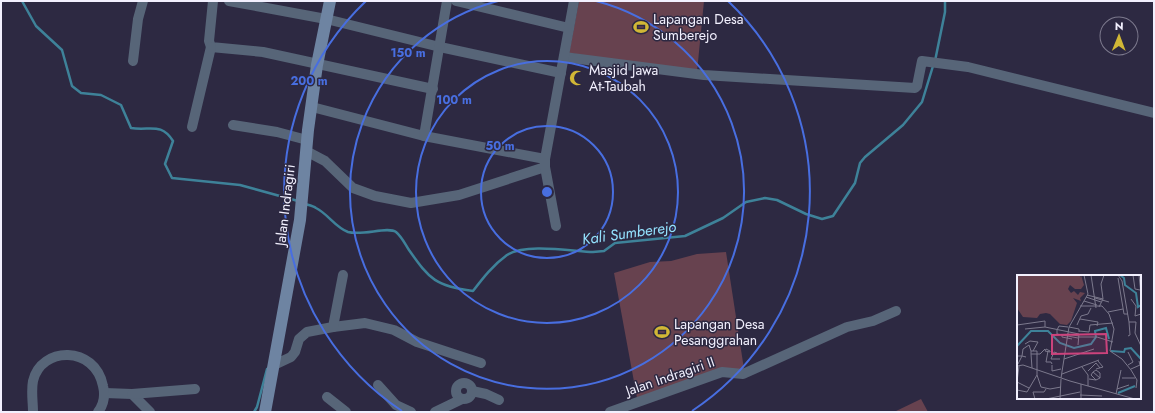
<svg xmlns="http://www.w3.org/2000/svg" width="1155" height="413" viewBox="0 0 1155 413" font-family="Jost,sans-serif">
<rect width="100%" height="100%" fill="#2d2942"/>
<g fill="#67424f">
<path d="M 579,1 L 704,1 L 697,72 L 569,53 Z"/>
<path d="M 726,252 L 744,369 L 637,398 L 614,273 L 650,262 L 671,261 L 697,254 Z"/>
<path d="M 921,399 L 928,412 L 894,412 Z"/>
</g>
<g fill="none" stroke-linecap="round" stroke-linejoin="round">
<g stroke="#3e8299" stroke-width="2.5">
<path d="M 22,1 L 36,26 L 62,50 L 72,86 L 81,93 L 101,95 L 121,105 L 131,128 C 150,131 161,122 173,141 L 165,164 L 172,178 L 240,185 L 298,201"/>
<path d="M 935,61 L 945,12 L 945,1"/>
<path d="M 305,204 C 308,205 313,206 316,208 C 328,214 335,227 348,232 C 363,236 388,226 396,232 C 402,237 405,244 409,250 C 430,280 436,286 473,291 C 483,278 493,265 507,255 C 525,243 571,251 593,252 L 604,251 L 615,243 L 685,236 L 723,218 L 746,202 L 765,198 L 777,200 L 806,214 L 822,219 L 833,216 L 855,183 L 860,163 L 865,157 L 903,125 L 922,102 L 933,66"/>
<path d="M 254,412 L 257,407 L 267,369"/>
</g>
<g stroke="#576578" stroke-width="10">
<path d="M 213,1 L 209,41 L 211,47 L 263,52 L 433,89"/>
<path d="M 229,1 L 326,19 L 440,47 L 561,73"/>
<path d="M 456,1 L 569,28"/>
<path d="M 564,57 L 704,75 L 915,88 L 917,86 L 922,61 L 968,67 L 1154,113"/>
<path d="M 133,61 L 138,19 L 143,1"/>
<path d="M 312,107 L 424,136 L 545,159"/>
<path d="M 233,125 L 277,132 L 307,140"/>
<path d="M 192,127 L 211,47"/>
<path d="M 424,136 L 447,1"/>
<path d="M 306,151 L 325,161 L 353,188 L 375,196 L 411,203 L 459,195 L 545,167"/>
<path d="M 556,226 L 545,167 L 545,159 L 574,1"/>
<path d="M 333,327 L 365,323 L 394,330 L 417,342 L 481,363"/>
<path d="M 274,365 L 291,357 L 295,352 L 299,339 L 307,332 L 333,327 L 343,275"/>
<circle cx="464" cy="391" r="8"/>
<path d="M 378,385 L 396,405 L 411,412"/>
<path d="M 472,391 L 486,394 L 499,400"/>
<path d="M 105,393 L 132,394 L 150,412"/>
<path d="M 132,394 L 195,389"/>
<path d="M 327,397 L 346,412"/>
<path d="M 33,412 C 33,402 31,391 33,381 C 41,346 95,345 103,386 C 105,394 104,404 98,412"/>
<path d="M 435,412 L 462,399"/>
<path d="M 610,412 L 722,372 L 743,374 L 847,327 L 873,321 L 896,311"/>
</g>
<path stroke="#6e84a2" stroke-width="12" d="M 265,412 L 300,220 L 308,130 L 317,65 L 330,1"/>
</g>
<g fill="none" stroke="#486ee0" stroke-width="2">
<circle cx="547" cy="192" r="66"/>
<circle cx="547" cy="192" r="131"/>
<path d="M596 1A197 197 0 1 1 498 1"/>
<path d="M402 411A263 263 0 0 1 366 1M728 1A263 263 0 0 1 692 411"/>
</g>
<defs>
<g id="stadium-bare" transform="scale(1.2)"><path d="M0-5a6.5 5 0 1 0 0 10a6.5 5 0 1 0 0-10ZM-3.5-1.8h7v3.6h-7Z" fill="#d1b736" stroke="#2d2942" stroke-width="2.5" paint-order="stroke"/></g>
<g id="mosque-bare" transform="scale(1.2)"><path d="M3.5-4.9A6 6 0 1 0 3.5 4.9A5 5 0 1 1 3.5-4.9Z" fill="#d1b736" stroke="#2d2942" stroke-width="2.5" paint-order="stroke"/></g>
</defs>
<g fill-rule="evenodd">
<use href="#stadium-bare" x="641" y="27"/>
<use href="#mosque-bare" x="577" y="78"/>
<use href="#stadium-bare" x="662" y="332"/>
</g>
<g text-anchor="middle" stroke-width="3" stroke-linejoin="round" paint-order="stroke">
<g font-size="14" fill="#f2f0fe" stroke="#2d2942" text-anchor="start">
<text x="653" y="24">Lapangan Desa<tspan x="653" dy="16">Sumberejo</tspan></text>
<text x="589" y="75">Masjid Jawa<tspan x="589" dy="16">At-Taubah</tspan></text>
<text x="674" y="329">Lapangan Desa<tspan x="674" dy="16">Pesanggrahan</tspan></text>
</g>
<g font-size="14" fill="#f2f0fe" stroke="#2d2942">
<text transform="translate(285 205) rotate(-83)" y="5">Jalan Indragiri</text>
<text transform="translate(670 376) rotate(-19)" y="5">Jalan Indragiri II</text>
</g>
<g font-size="15" font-style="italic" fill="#94e2fe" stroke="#2d2942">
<text transform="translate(629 233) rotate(-8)" y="5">Kali Sumberejo</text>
</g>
</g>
<g transform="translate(1017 275)">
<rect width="124" height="124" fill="#2d2942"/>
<path d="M 0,0 L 63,0 L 63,3 L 64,0 L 67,10 L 64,14 L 58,14 L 53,10 L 51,14 L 54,18 L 57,16 L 61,20 L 63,17 L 68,18 L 63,23 L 64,26 L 56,23 L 60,28 L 54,46 L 50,50 L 43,49 L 33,39 L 29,38 L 23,39 L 20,43 L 6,42 L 0,33 Z" fill="#67424f"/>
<path fill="none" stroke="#3e8299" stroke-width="2" d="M 103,0 L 107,3 L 108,10 L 119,18 L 121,32 L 124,30M 0,71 L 14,56 L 31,56 L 43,68 L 57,73 L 74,69 L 79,62 L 78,56 L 89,53 L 92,64M 94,76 L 107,77 L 108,74 L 114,73 L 124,84M 101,118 L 118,111"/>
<path fill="none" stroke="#7c798d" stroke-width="1" d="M 74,0 L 79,33M 101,0 L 105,6 L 112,47 L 119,47 L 118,58 L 124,71M 116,0 L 118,14 L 123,15M 122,0 L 124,20M 101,3 L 107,39 L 111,39M 70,20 L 86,24 L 82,32M 69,22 L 84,27M 78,23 L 92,27M 86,24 L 84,9 L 87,0M 114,24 L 119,31 L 118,41 L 124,39M 67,26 L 80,30M 63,31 L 85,31 L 92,39 L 97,54 L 93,76 L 105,84 L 114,95 L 120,105 L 119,113M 91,37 L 106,34M 63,44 L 81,47 L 80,51M 0,50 L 28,46 L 28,52 L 62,59 L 61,70M 60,50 L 64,41 L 71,39 L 74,33M 52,52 L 62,54 L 62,57M 8,54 L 28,52M 40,55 L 40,59 L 61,63M 40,55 L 42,51 L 51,52M 62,56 L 72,57 L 73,50 L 96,48M 50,59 L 62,61M 45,60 L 45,62 L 55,64M 111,61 L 113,60 L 112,47M 61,62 L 80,62 L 96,67M 8,69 L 13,66 L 21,67 L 16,76M 29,74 L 33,76 L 33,77 L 28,76 ZM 31,76 L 29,87 L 34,87 L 35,89M 111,77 L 116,87 L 111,90M 40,78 L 37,77 L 34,84 L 43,84M 14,79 L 15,93M 20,79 L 20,76 L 14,76 L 14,79 L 23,79 L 28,74M 0,81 L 5,81 L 6,74 L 12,70 L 14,76M 47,84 L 77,74M 1,89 L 5,81 L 9,82M 35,90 L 35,96 L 44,94M 0,91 L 6,90 L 53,106 L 118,124M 65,92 L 71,100 L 71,111M 79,94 L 86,92 L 81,86M 114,94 L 123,90 L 122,86M 71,96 L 79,88 L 83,93M 76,97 L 83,103 L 79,105M 76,97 L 79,95 L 83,98 L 83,103M 45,99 L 82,85M 20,100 L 24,112 L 33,114 L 44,112M 44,103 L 52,52 L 71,19 L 67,0M 105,103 L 118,103M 72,104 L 79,105 L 74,100 L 76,97M 0,107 L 2,91M 0,107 L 12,113M 100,114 L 112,110M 0,115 L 10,117 L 20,100 L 20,79M 99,119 L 104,95M 63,120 L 85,121M 18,124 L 16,117 L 27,117 L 29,114M 29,124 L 63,117M 43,124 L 44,104M 64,124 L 64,109"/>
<path fill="#cc437c" fill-opacity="0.15" stroke="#cc437c" stroke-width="2" d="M 89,59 L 90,78 L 35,79 L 35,60 Z"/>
<rect width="124" height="124" fill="none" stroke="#f2f0fe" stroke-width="2"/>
</g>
<circle cx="547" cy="192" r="6" fill="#486ee0" stroke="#2d2942" stroke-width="2"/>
<g font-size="12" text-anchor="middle" font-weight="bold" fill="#486ee0" stroke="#2d2942" stroke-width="3" stroke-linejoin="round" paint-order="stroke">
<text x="408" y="57">150 m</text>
<text x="309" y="85">200 m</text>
<text x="454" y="104">100 m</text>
<text x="500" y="150">50 m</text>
</g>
<rect width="1155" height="413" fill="none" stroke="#f2f0fe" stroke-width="4"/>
<g transform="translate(1119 36) rotate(1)"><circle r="19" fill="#2d2942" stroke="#7c798d"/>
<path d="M0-3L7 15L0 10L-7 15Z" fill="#d1b736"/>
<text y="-6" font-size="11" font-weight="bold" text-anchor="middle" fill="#f2f0fe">N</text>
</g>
</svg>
